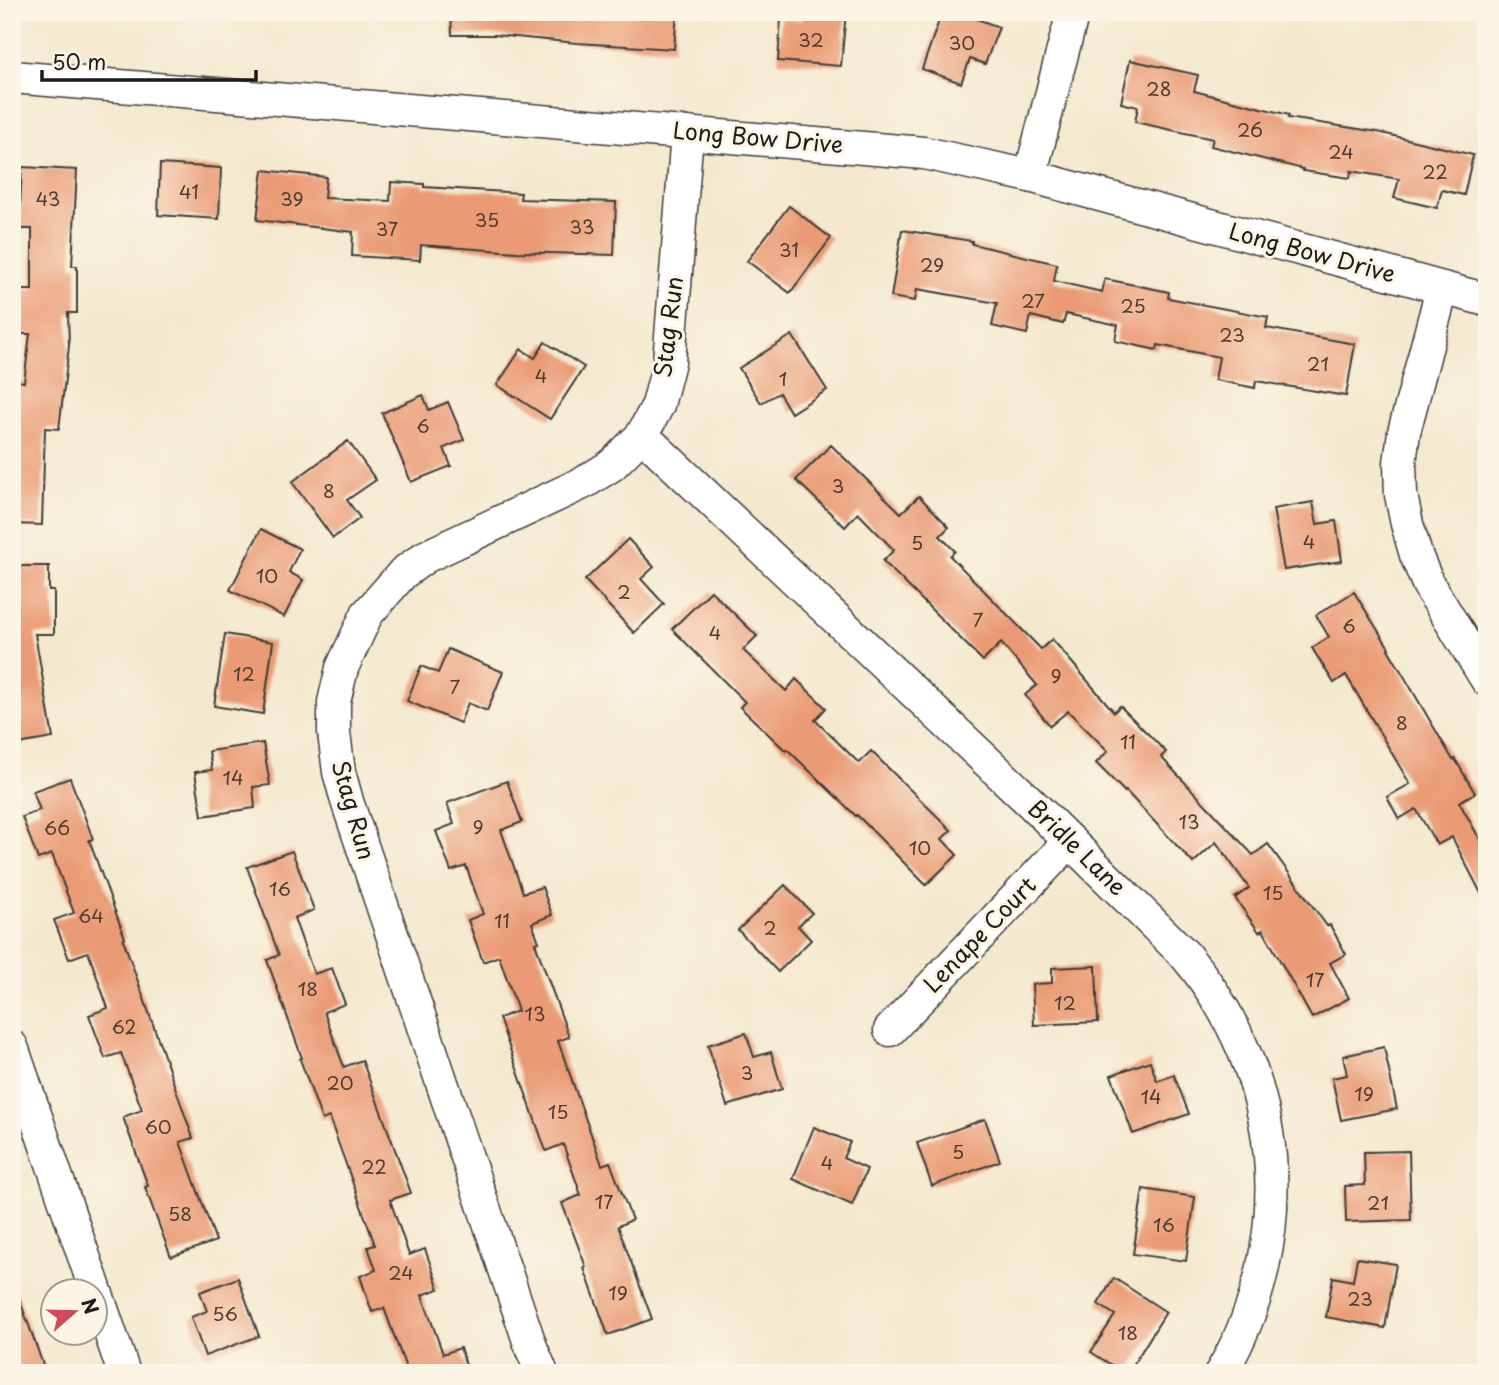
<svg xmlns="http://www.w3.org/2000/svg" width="1499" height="1385" viewBox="0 0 1499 1385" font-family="'Playpen Sans',sans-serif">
<rect width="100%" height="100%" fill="#fcf5e5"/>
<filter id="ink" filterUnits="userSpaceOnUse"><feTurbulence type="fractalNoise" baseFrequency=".0143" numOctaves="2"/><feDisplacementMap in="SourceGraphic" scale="14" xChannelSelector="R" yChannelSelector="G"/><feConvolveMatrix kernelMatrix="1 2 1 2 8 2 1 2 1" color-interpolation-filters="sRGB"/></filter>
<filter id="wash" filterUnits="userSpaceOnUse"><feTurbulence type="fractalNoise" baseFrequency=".00686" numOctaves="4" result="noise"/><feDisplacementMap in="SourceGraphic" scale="28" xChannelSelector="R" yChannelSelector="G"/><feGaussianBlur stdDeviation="1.57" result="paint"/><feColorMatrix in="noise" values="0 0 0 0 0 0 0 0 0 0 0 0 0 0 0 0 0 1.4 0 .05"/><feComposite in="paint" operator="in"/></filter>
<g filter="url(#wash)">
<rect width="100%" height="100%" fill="#f4e9cf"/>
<g id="blocks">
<g fill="#ea9b74">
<path d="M 451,12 L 677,12 L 674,49 L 577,43 L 495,35 L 452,35 Z"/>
<path d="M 802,12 L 846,12 L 841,66 L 778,61 L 781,18 L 801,20 Z"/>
<path d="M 942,12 L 958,12 L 999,27 L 985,64 L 970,59 L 961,83 L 922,69 Z"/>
<path d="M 1130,60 L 1198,75 L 1194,91 L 1289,115 L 1288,118 L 1378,132 L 1473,155 L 1464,195 L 1442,190 L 1437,208 L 1394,198 L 1399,179 L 1351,171 L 1350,178 L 1303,171 L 1303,169 L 1211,146 L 1213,139 L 1135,122 L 1138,107 L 1121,103 Z"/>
<path d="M 160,164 L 221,168 L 219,219 L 158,215 Z"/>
<path d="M 22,167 L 77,170 L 72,266 L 77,266 L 77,313 L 68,313 L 69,346 L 59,429 L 45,428 L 42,525 L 12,524 L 12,380 L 24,382 L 30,334 L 12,334 L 12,290 L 32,290 L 32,229 L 19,229 Z"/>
<path d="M 263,170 L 326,177 L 324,198 L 390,201 L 391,182 L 424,184 L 424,187 L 521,193 L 520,199 L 616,202 L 614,255 L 517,252 L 421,245 L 420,260 L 352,256 L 353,232 L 257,220 Z"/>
<path d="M 789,206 L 831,238 L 790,293 L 747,261 Z"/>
<path d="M 902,230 L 972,241 L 972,244 L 1057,264 L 1054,281 L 1102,292 L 1105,279 L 1169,292 L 1168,298 L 1268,317 L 1266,328 L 1355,344 L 1346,396 L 1256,381 L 1255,388 L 1215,380 L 1219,357 L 1158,345 L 1157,350 L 1115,341 L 1118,325 L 1066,314 L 1063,324 L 1031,316 L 1027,334 L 992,326 L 997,303 L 917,289 L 915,301 L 891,297 Z"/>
<path d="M 792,335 L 827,390 L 791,413 L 779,393 L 761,403 L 739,368 Z"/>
<path d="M 545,342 L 584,367 L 550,419 L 497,385 L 521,349 L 535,358 Z"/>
<path d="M 423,395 L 429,410 L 448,402 L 464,440 L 444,448 L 451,466 L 411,482 L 382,413 Z"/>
<path d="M 348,441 L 376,480 L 347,500 L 360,518 L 333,538 L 292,482 Z"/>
<path d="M 831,445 L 901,513 L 919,496 L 949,527 L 940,536 L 955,551 L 950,556 L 1041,649 L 1052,639 L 1114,712 L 1120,706 L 1166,752 L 1161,757 L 1253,855 L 1268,844 L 1327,926 L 1330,925 L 1346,954 L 1330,963 L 1349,998 L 1312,1018 L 1263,930 L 1259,932 L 1235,898 L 1249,888 L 1216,842 L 1193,863 L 1126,791 L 1125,792 L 1096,763 L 1108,751 L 1068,711 L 1050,726 L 1025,695 L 1037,685 L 1001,643 L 983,661 L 883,561 L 894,550 L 858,513 L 845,527 L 796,480 Z"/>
<path d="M 1313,502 L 1317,524 L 1336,521 L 1342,561 L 1284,570 L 1273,509 Z"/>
<path d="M 261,529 L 300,549 L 289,572 L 303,580 L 284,617 L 230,590 Z"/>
<path d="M 628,539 L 654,567 L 641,579 L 664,604 L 634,633 L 585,580 Z"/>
<path d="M 12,566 L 49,566 L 49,591 L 54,591 L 54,634 L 35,634 L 53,738 L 12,745 Z"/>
<path d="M 711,591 L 757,636 L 743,650 L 786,691 L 796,679 L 826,708 L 815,720 L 859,763 L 871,751 L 951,830 L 942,839 L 957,855 L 926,885 L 857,815 L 856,816 L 787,749 L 786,751 L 740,707 L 745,702 L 672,629 Z"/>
<path d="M 1354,592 L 1389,648 L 1388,649 L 1453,760 L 1455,759 L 1475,793 L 1459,802 L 1487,852 L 1487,905 L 1452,837 L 1437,845 L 1416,809 L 1399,819 L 1387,797 L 1410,784 L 1346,675 L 1334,683 L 1312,648 L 1329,637 L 1316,615 Z"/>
<path d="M 225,634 L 273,642 L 263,714 L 214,706 Z"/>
<path d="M 448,649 L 503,672 L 487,711 L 468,703 L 460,723 L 407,701 L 421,666 L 438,673 Z"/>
<path d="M 263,743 L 270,785 L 253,787 L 255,808 L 202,816 L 195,772 L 212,770 L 209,751 Z"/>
<path d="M 70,778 L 93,839 L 89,840 L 125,938 L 123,939 L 193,1138 L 180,1142 L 216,1241 L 171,1257 L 145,1187 L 148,1186 L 123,1117 L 142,1110 L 121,1053 L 105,1058 L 89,1015 L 108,1008 L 88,952 L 69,959 L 54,920 L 74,913 L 52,854 L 38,859 L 22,817 L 40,810 L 33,791 Z"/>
<path d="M 507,781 L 522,822 L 501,830 L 508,850 L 523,893 L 542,887 L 552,915 L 532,923 L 539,942 L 535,943 L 569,1037 L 558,1041 L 602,1165 L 610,1162 L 632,1220 L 618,1226 L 652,1319 L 608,1335 L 584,1268 L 586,1267 L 562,1203 L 581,1195 L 563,1144 L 546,1151 L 499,1018 L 518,1011 L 499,956 L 483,962 L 468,920 L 483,914 L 466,866 L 451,871 L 436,831 L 454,824 L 447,803 Z"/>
<path d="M 292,851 L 314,910 L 294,918 L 314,974 L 332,968 L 345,1004 L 324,1012 L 344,1067 L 362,1060 L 411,1193 L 390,1200 L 409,1255 L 425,1249 L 439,1289 L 422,1295 L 443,1354 L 460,1348 L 469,1373 L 401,1373 L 400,1370 L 406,1368 L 384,1308 L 372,1312 L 360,1276 L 376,1270 L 368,1247 L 375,1245 L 329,1117 L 322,1120 L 300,1059 L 302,1058 L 267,960 L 279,955 L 247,867 Z"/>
<path d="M 785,885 L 812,913 L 798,926 L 811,940 L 778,972 L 738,930 Z"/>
<path d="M 1096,966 L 1098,1022 L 1034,1025 L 1032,984 L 1052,983 L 1052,968 Z"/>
<path d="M 746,1033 L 754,1057 L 771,1052 L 782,1089 L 727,1106 L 708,1045 Z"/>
<path d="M 1384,1047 L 1397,1109 L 1341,1120 L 1332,1078 L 1347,1075 L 1343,1056 Z"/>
<path d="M 1150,1061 L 1157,1081 L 1174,1075 L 1189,1114 L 1133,1134 L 1111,1075 Z"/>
<path d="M 985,1119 L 1000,1161 L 932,1186 L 917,1143 Z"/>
<path d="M 814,1127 L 850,1142 L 843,1158 L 867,1169 L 852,1205 L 793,1179 Z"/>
<path d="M 1409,1151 L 1411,1220 L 1346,1222 L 1345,1186 L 1365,1185 L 1364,1152 Z"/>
<path d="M 1143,1189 L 1195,1197 L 1186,1261 L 1133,1254 Z"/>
<path d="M 1357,1258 L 1396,1264 L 1385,1328 L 1326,1317 L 1333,1277 L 1353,1281 Z"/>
<path d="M 238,1278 L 259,1336 L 205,1356 L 191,1317 L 207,1311 L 200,1292 Z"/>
<path d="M 1114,1278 L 1166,1312 L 1128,1373 L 1124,1373 L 1091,1352 L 1115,1315 L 1098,1304 Z"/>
<path d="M 15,1287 L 46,1373 L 12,1373 L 12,1288 Z"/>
</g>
</g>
</g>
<g filter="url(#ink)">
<use href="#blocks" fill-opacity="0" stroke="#3c3b37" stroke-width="2"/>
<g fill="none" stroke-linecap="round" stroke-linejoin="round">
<g stroke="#3c3b37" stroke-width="35">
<g id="minor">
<path d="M 12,77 L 924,153 L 1030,176 L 1487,300"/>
<path d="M 1030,176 L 1073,12"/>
<path d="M 1442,289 L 1404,432 L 1400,463 L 1401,495 L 1407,524 L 1416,555 L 1428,584 L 1487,680"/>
<path d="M 642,435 L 1031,803 L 1185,955 C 1285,1073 1300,1239 1221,1373"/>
<path d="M 890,1030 L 1070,841"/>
<path d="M 12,1047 L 124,1373"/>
<path d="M 542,1373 L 531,1347 L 347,801 L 339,772 L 334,733 L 334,702 L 342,668 L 367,614 L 403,573 L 425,557 L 585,482 L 612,465 L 642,435 L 658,405 L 669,362 L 687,133"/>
</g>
</g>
<use href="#minor" stroke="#fff" stroke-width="32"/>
</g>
</g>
<g text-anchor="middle" stroke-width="6" stroke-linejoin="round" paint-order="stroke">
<g font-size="19" fill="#503c32">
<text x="811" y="47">32</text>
<text x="962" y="50">30</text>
<text x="1159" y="96">28</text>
<text x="1250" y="137">26</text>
<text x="1341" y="159">24</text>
<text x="1435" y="179">22</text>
<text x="189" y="199">41</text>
<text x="48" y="206">43</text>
<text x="292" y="206">39</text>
<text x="487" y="227">35</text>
<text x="582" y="234">33</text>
<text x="387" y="236">37</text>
<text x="789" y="257">31</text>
<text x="932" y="272">29</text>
<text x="1033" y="308">27</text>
<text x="1133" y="313">25</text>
<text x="1232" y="342">23</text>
<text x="1318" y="371">21</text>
<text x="541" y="383">4</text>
<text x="783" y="386">1</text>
<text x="423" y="433">6</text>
<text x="838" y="493">3</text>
<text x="329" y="498">8</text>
<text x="1309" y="549">4</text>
<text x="917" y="550">5</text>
<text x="267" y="583">10</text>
<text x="624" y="599">2</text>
<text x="978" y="627">7</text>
<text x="1349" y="633">6</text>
<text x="715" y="640">4</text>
<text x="244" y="681">12</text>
<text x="1056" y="683">9</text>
<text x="455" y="694">7</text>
<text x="1402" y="730">8</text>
<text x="1128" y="749">11</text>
<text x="233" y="785">14</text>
<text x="1189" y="829">13</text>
<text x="478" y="834">9</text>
<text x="57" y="835">66</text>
<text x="920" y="855">10</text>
<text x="280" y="896">16</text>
<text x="1273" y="900">15</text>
<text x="91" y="923">64</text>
<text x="502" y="928">11</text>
<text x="770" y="935">2</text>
<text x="1315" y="987">17</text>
<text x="308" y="996">18</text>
<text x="1065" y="1010">12</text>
<text x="535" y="1021">13</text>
<text x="124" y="1034">62</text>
<text x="747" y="1080">3</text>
<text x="340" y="1090">20</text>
<text x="1364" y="1101">19</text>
<text x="1151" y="1104">14</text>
<text x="558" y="1119">15</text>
<text x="158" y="1134">60</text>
<text x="958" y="1159">5</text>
<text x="827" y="1170">4</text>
<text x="374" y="1174">22</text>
<text x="604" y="1209">17</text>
<text x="1378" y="1210">21</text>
<text x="180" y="1221">58</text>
<text x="1164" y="1232">16</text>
<text x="401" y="1280">24</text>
<text x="618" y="1300">19</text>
<text x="1360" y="1306">23</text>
<text x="225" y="1321">56</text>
<text x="1128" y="1340">18</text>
</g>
<g font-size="23" fill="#1c1c1c" stroke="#fcf5e5">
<text transform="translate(758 138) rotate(5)" y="8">Long Bow Drive</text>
<text transform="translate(1312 253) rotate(15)" y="8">Long Bow Drive</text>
<text transform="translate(669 327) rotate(-83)" y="8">Stag Run</text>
<text transform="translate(353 810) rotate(74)" y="8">Stag Run</text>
<text transform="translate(1077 848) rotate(44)" y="8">Bridle Lane</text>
<text transform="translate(980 935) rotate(-46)" y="8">Lenape Court</text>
</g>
</g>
<rect width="1499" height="1385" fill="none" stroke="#fcf5e5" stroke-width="42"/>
<g transform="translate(74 1312) rotate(70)"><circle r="33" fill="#fcf5e5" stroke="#a29e95" stroke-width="2"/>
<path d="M0-5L12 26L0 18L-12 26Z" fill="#d1495b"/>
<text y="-10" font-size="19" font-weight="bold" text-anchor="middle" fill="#1c1c1c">N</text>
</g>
<path d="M42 70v10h214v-10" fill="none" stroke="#1c1c1c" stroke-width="3.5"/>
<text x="52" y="70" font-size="21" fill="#1c1c1c" stroke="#fcf5e5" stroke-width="5" paint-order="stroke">50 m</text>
</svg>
